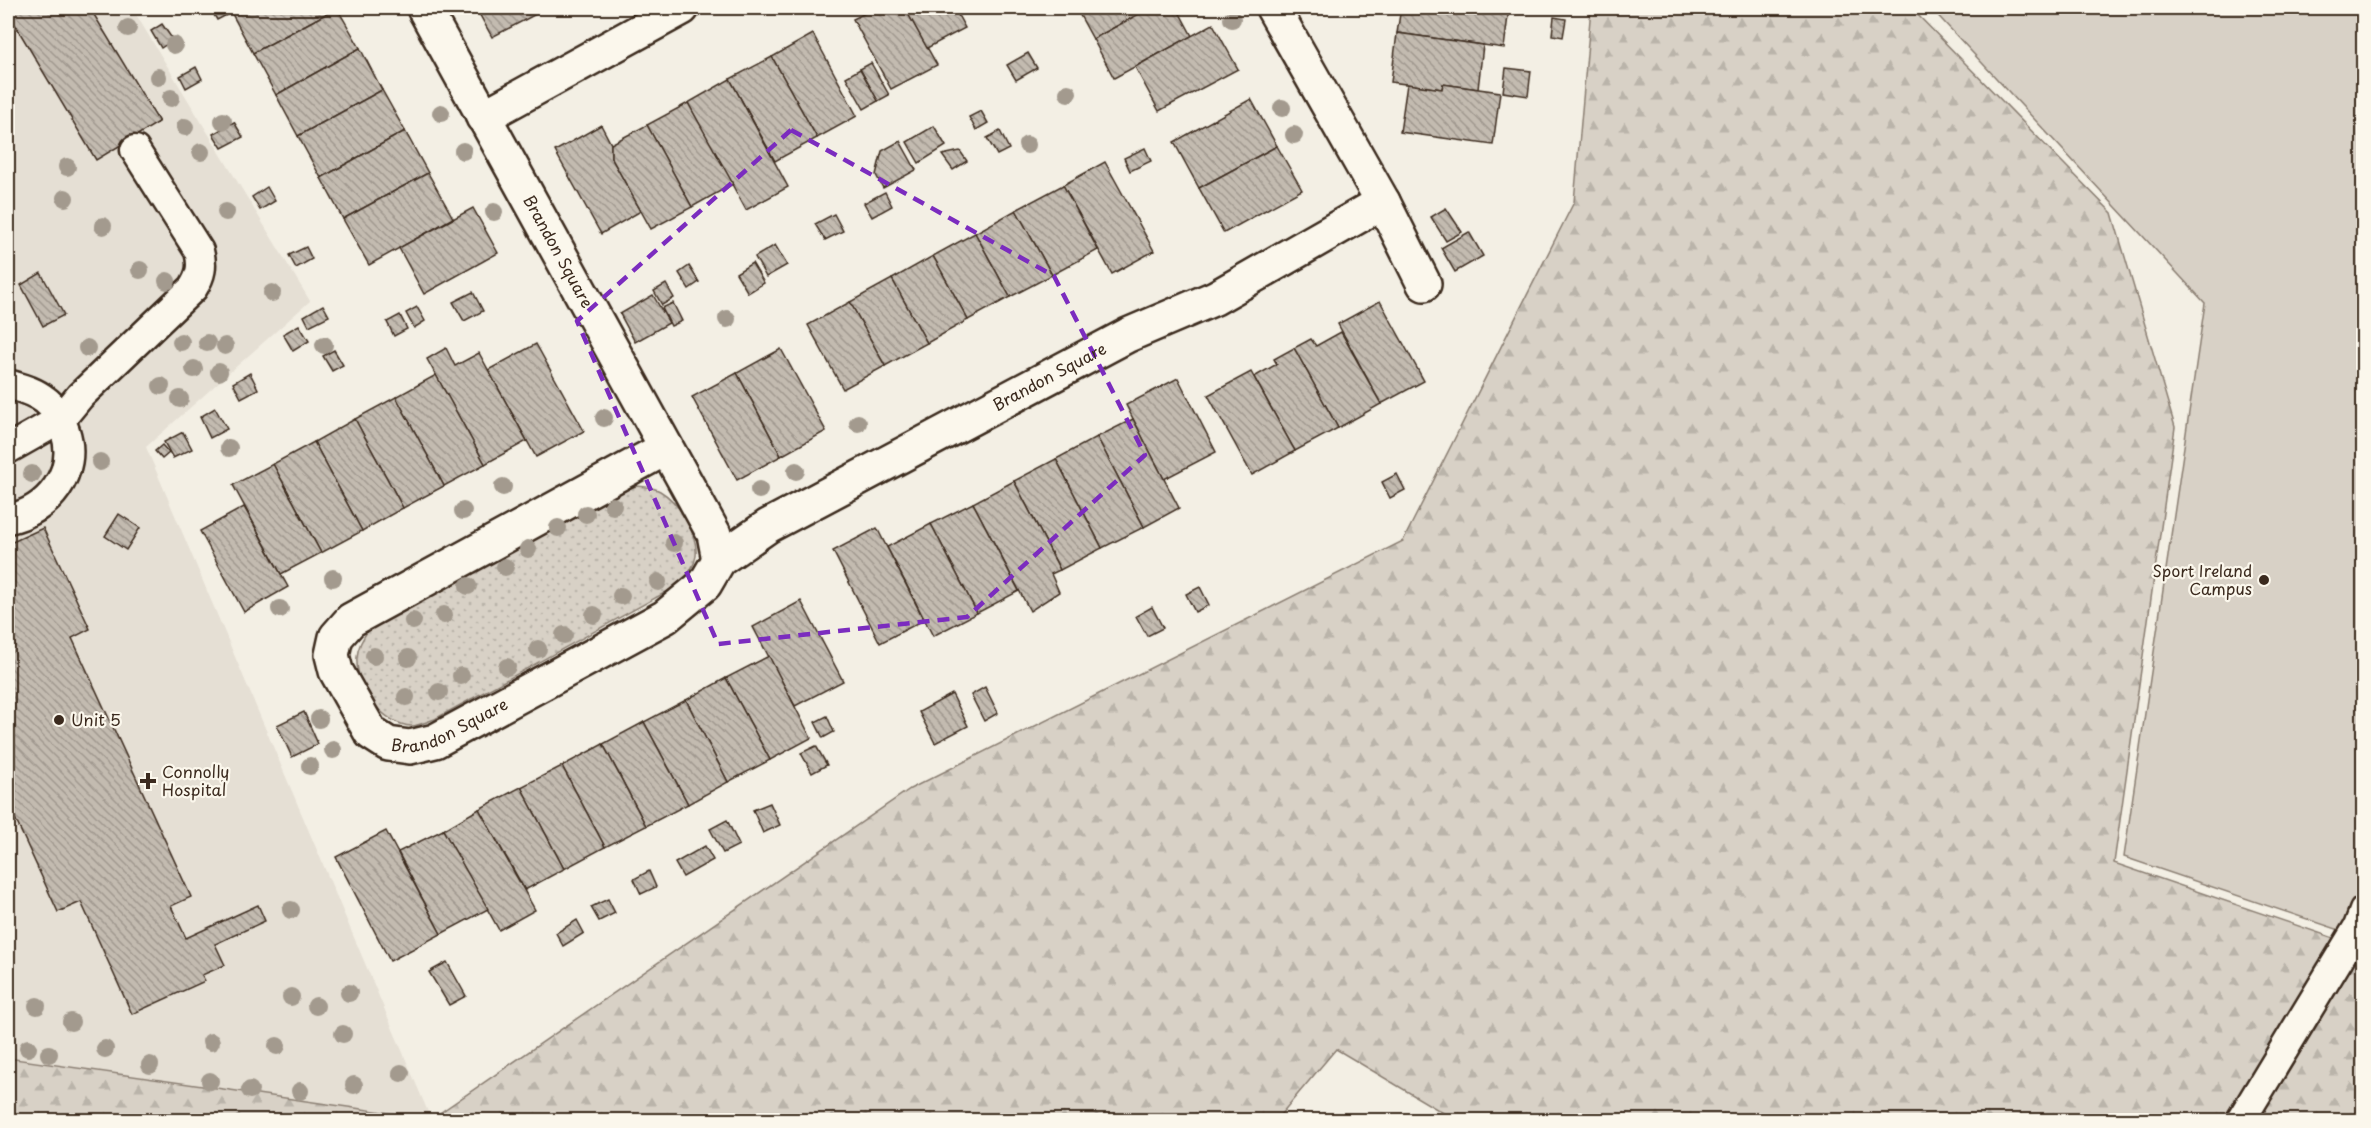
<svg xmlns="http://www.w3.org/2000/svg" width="2371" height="1128" viewBox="0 0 2371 1128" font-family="'Playpen Sans',sans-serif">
<defs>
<pattern id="grass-dots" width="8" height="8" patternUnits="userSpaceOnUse" patternTransform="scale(1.5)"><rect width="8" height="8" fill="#d8d1c6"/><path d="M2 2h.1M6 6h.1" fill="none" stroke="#bab4aa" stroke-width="1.8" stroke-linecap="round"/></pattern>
<pattern id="forest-firs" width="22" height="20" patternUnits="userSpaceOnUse" patternTransform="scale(1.5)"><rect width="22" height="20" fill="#d8d1c6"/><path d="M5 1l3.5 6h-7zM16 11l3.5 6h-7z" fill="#bab4aa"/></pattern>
<pattern id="building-back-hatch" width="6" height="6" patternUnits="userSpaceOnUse" patternTransform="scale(1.5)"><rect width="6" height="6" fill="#c3bbb0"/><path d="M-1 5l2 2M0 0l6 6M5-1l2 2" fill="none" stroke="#a0988f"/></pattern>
</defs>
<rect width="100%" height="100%" fill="#f3efe4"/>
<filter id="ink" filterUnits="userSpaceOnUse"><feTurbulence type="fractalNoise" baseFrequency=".0167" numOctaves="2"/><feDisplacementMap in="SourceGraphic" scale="12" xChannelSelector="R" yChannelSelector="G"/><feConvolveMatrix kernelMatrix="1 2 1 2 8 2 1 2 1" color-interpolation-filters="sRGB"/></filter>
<g filter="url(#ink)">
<path fill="#e5dfd4" d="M 8,8 L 132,8 L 310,301 L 146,447 L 431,1119 L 8,1116 Z"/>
<path fill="url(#grass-dots)" stroke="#8a7e72" stroke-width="1.5" d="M 637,486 C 645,487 653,487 660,491 C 679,502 698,534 696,556 C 694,568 686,576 679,585 L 435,719 C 428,721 419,726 412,726 C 382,725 355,686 357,657 C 358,645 364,637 370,627 L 626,489 Z"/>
<path fill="url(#forest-firs)" stroke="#8a7e72" stroke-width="1.5" d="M 1591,8 L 1911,8 L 2112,213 L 2175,427 L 2114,863 L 2363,948 L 2363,1120 L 1455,1120 L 1336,1049 L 1276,1120 L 8,1120 L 8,1058 L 431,1119 L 910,789 L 1403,541 L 1574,202 Z"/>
<path fill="#d8d1c6" stroke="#8a7e72" stroke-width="1.5" d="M 1931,8 L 2363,8 L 2363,938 L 2124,857 L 2205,303 Z"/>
<g fill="url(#building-back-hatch)" stroke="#3b2a1e" stroke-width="1.5">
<path d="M 8,8 L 90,8 L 159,122 L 96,160 L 8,13 Z"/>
<path d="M 210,8 L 240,8 L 217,20 Z"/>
<path d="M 240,8 L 337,8 L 253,53 L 231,12 Z"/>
<path d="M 337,8 L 360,48 L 276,95 L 253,53 Z"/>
<path d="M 476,8 L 538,8 L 540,12 L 492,37 Z"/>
<path d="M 875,8 L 905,8 L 937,65 L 891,89 L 853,19 Z"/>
<path d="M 905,8 L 954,8 L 965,28 L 927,48 Z"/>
<path d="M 1076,8 L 1150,8 L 1093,39 Z"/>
<path d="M 1150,8 L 1177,8 L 1192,36 L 1114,78 L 1093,39 Z"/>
<path d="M 1401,8 L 1509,8 L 1504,48 L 1397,33 Z"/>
<path d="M 1554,17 L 1566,19 L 1563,37 L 1552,35 Z"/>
<path d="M 162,24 L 173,40 L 161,48 L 151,31 Z"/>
<path d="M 1213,24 L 1238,69 L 1159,111 L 1135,67 Z"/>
<path d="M 1397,33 L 1483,45 L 1478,89 L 1443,84 L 1442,89 L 1391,82 Z"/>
<path d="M 813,34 L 857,116 L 817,138 L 772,57 Z"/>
<path d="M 360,48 L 382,90 L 298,136 L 276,95 Z"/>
<path d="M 1028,53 L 1037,68 L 1016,80 L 1007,65 Z"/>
<path d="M 772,57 L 817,138 L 775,161 L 730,79 Z"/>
<path d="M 871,63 L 889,95 L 878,101 L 860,69 Z"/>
<path d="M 196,67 L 202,79 L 186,88 L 180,76 Z"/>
<path d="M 1506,68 L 1531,71 L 1528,96 L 1503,92 Z"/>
<path d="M 860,69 L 878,101 L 864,109 L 846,77 Z"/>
<path d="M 730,79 L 788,187 L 746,210 L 688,103 Z"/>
<path d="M 1407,84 L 1442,89 L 1443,84 L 1500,92 L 1493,145 L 1400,132 Z"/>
<path d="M 382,90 L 405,131 L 321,178 L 298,136 Z"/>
<path d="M 1251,99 L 1277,146 L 1199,188 L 1174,142 Z"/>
<path d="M 688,103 L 733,184 L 692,207 L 647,125 Z"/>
<path d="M 981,111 L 988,123 L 976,130 L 969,117 Z"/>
<path d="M 234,122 L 243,137 L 222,148 L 213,134 Z"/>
<path d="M 601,125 L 611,144 L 611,157 L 641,211 L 601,234 L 555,151 Z"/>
<path d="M 647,125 L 692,207 L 651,229 L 611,157 L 611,144 Z"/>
<path d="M 934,126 L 946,146 L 919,163 L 907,142 Z"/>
<path d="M 405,131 L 428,173 L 343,219 L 321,178 Z"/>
<path d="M 1000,131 L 1009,149 L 997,155 L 987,138 Z"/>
<path d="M 900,141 L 916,170 L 883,188 L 876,175 L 882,151 Z"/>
<path d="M 1277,146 L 1302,190 L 1224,233 L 1199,188 Z"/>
<path d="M 1145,148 L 1151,161 L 1130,171 L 1124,158 Z"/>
<path d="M 960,151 L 967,161 L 953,170 L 942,155 Z"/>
<path d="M 1105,162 L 1154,251 L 1112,274 L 1063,185 Z"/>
<path d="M 428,173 L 453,218 L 369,265 L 343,219 Z"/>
<path d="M 1063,185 L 1098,250 L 1052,275 L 1016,210 Z"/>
<path d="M 267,187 L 275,201 L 260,210 L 252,197 Z"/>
<path d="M 885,192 L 892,206 L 872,217 L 864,203 Z"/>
<path d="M 473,208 L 498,253 L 424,294 L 399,248 Z"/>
<path d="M 1446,208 L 1462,232 L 1446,241 L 1431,217 Z"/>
<path d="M 1016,210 L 1052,275 L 1010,297 L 975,233 Z"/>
<path d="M 834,214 L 843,231 L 825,240 L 815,224 Z"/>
<path d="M 1469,232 L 1483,256 L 1455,272 L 1441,248 Z"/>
<path d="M 975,233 L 1010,297 L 968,320 L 933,256 Z"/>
<path d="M 775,245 L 787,265 L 766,277 L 755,257 Z"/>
<path d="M 306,247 L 312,259 L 296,268 L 289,255 Z"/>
<path d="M 933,256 L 968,320 L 927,343 L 892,279 Z"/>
<path d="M 752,263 L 764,283 L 748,293 L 736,273 Z"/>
<path d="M 689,266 L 699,282 L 689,289 L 679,273 Z"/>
<path d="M 41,273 L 64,315 L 43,326 L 21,285 Z"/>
<path d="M 892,279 L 927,343 L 885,366 L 850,302 Z"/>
<path d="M 666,284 L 674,298 L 662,305 L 654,291 Z"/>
<path d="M 473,292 L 483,311 L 464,321 L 453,302 Z"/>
<path d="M 653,295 L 669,323 L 635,342 L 620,314 Z"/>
<path d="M 1380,301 L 1424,381 L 1381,404 L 1338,324 Z"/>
<path d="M 850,302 L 885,366 L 843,389 L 808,325 Z"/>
<path d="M 673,303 L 682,321 L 671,326 L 662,308 Z"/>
<path d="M 323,305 L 329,316 L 309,326 L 304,316 Z"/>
<path d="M 417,307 L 425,321 L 414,328 L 406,313 Z"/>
<path d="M 400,315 L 407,329 L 394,336 L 387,322 Z"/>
<path d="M 299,325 L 309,341 L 293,351 L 283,334 Z"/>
<path d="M 1341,332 L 1381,404 L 1338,428 L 1294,348 L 1311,339 L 1316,346 Z"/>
<path d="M 536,344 L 584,431 L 536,457 L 488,370 Z"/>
<path d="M 446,348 L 455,366 L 479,353 L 527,441 L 485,464 L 427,359 Z"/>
<path d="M 1294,348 L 1338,428 L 1295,451 L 1254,377 L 1277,364 L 1274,359 Z"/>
<path d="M 781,349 L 826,431 L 781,456 L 737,373 Z"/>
<path d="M 334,350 L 343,365 L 332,371 L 323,356 Z"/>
<path d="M 1251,372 L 1295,451 L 1252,475 L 1208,395 Z"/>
<path d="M 250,373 L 258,389 L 241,398 L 233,383 Z"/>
<path d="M 737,373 L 781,456 L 737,480 L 692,397 Z"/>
<path d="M 436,375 L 485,464 L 444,486 L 396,397 Z"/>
<path d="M 1178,378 L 1216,452 L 1164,479 L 1126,405 Z"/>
<path d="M 396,397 L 444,486 L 403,508 L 355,419 Z"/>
<path d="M 215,408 L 227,429 L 210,438 L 200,417 Z"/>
<path d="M 355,419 L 403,508 L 362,531 L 314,442 Z"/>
<path d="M 1133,419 L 1179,508 L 1144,527 L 1097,437 Z"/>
<path d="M 183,432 L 192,449 L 173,458 L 164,442 Z"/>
<path d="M 1097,437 L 1144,527 L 1102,548 L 1056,459 Z"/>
<path d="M 314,442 L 362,531 L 321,553 L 273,464 Z"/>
<path d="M 162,445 L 169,453 L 162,459 L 155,451 Z"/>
<path d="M 1056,459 L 1102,548 L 1060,570 L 1014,481 Z"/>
<path d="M 273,464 L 321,553 L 281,574 L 233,485 Z"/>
<path d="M 1397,474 L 1405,490 L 1390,498 L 1382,482 Z"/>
<path d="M 1014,481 L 1060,570 L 1051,574 L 1059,592 L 1030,611 L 973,503 Z"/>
<path d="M 973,503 L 1019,591 L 977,613 L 931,524 Z"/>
<path d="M 244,507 L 288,587 L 244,612 L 200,531 Z"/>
<path d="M 119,514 L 140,528 L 126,550 L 105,536 Z"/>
<path d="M 931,524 L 977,613 L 933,636 L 887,547 Z"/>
<path d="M 43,528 L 90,629 L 72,638 L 191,897 L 171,906 L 186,938 L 258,905 L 265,921 L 215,944 L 225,965 L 202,975 L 205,981 L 132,1014 L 81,902 L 58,912 L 8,803 L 8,544 Z"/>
<path d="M 877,528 L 924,620 L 880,643 L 833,551 Z"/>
<path d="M 1200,587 L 1209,605 L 1195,612 L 1186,594 Z"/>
<path d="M 801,601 L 843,681 L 795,706 L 753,627 Z"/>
<path d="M 1152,607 L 1163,628 L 1147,636 L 1136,616 Z"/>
<path d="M 769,656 L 811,738 L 770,760 L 726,678 Z"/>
<path d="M 726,678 L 770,760 L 728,782 L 686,700 Z"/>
<path d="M 985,687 L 998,713 L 984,721 L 971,695 Z"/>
<path d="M 952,694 L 968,726 L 935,743 L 919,712 Z"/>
<path d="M 686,700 L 728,782 L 688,804 L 644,722 Z"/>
<path d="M 304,712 L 318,744 L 292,757 L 277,725 Z"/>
<path d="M 827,716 L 834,732 L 823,738 L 815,722 Z"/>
<path d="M 644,722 L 688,804 L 646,826 L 603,744 Z"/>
<path d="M 603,744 L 646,826 L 605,847 L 562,766 Z"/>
<path d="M 816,746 L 827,765 L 812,773 L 801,753 Z"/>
<path d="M 562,766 L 605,847 L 564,869 L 521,787 Z"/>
<path d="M 521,787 L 564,869 L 525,890 L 479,809 Z"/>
<path d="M 770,803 L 780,825 L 763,833 L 753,810 Z"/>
<path d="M 479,809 L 535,910 L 499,930 L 443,830 Z"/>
<path d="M 727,820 L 739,845 L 723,853 L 710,829 Z"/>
<path d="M 443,830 L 488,909 L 441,934 L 398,852 Z"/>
<path d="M 386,831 L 441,934 L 390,961 L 336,857 Z"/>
<path d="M 705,846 L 713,860 L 683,877 L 675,863 Z"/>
<path d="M 649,871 L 656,887 L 641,894 L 634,879 Z"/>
<path d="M 608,899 L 615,913 L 599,921 L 591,907 Z"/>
<path d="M 577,920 L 584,933 L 563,946 L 556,933 Z"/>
<path d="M 447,962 L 466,996 L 449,1005 L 429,972 Z"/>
</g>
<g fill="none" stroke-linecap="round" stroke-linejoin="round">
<g stroke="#3b2a1e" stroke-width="33">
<g id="service">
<path d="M 8,384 C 21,388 34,391 45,400 C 55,407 61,420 65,431 C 79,473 48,511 8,519"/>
<path d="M 8,449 L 61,419 L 80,396 L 193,288 C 201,275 203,266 199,251 L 135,150"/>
<path d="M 2241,1120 L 2358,927 L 2364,911"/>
</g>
</g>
<g stroke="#3b2a1e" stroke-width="38">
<g id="minor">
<path id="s1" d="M 424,8 L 714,534 L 719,560"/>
<path d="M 1273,8 L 1383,202 L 1424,284"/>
<path d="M 483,117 L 682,8"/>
<path id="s2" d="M 666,448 L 351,620 L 336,637 L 332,655 L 336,671 L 371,733 L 388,744 L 410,747 L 435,741 L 665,617 L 705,584 L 719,560 L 768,526 L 1128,335 L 1215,298 L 1383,202"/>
</g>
</g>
<use href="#service" stroke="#fbf7ec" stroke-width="28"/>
<use href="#minor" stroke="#fbf7ec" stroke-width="33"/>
</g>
<g fill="#a39a8e">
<circle cx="1232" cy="19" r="9"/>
<circle cx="128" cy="28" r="9"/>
<circle cx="174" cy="45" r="9"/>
<circle cx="158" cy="77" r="9"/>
<circle cx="1068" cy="93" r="9"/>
<circle cx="171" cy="98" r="9"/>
<circle cx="1282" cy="108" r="9"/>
<circle cx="441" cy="113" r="9"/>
<circle cx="223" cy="121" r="9"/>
<circle cx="185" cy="127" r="9"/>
<circle cx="1294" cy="135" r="9"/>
<circle cx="1027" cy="145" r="9"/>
<circle cx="463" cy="151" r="9"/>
<circle cx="201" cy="152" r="9"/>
<circle cx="67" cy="167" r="9"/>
<circle cx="65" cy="198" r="9"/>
<circle cx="226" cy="212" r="9"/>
<circle cx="494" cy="212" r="9"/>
<circle cx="103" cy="226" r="9"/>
<circle cx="140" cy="270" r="9"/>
<circle cx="167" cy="281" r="9"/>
<circle cx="272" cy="293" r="9"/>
<circle cx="727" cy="319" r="9"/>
<circle cx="181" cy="342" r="9"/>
<circle cx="207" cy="343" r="9"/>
<circle cx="324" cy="345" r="9"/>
<circle cx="225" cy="346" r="9"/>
<circle cx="87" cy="348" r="9"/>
<circle cx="194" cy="369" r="9"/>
<circle cx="219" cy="372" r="9"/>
<circle cx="161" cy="386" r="9"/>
<circle cx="180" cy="399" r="9"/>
<circle cx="604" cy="418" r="9"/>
<circle cx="858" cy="423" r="9"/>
<circle cx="229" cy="448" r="9"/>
<circle cx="100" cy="462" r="9"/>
<circle cx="796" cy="471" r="9"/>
<circle cx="32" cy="474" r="9"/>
<circle cx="503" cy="487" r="9"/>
<circle cx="759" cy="490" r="9"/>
<circle cx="613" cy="506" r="9"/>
<circle cx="463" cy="511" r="9"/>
<circle cx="586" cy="514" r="9"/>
<circle cx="558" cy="528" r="9"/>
<circle cx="674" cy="543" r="9"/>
<circle cx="528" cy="549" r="9"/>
<circle cx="505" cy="567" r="9"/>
<circle cx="333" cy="578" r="9"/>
<circle cx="658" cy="582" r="9"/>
<circle cx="468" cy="586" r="9"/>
<circle cx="621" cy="596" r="9"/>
<circle cx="280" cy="609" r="9"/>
<circle cx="444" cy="615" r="9"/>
<circle cx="594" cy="615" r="9"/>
<circle cx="413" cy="621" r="9"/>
<circle cx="564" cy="635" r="9"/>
<circle cx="538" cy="649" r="9"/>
<circle cx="374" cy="656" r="9"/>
<circle cx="408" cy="658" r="9"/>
<circle cx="507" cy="667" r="9"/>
<circle cx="461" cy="676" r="9"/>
<circle cx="439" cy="692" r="9"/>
<circle cx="406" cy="697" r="9"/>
<circle cx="319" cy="719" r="9"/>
<circle cx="333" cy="750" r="9"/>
<circle cx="310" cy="766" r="9"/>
<circle cx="291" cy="910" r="9"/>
<circle cx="349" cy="993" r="9"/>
<circle cx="291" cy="997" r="9"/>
<circle cx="37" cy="1006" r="9"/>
<circle cx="316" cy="1006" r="9"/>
<circle cx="71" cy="1022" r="9"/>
<circle cx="343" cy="1034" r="9"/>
<circle cx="211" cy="1042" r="9"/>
<circle cx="277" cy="1046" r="9"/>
<circle cx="28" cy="1048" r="9"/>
<circle cx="105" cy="1049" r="9"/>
<circle cx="49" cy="1054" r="9"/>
<circle cx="150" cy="1065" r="9"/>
<circle cx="401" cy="1073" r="9"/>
<circle cx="210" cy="1081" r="9"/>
<circle cx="354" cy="1085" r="9"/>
<circle cx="250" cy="1090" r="9"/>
<circle cx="300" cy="1091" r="9"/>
</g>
</g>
<path fill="none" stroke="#7b2cbf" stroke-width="4.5" stroke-dasharray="12 8" stroke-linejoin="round" d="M 791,130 L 1054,276 L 1145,455 L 967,617 L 718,644 L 577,321 Z"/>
<g fill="#3b2a1e" stroke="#fbf7ec" stroke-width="2">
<circle cx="2264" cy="580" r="6"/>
<circle cx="59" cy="720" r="6"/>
<path d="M145 772h6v6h6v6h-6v6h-6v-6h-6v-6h6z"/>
</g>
<g text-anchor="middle" stroke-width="4.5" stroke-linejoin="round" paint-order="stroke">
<g font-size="16" fill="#3b2a1e" stroke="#fbf7ec">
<text dy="6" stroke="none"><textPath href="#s1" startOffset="278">Brandon Square</textPath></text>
<text dy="6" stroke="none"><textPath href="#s2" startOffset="1275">Brandon Square</textPath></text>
<text dy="6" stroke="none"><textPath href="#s2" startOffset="574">Brandon Square</textPath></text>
</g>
<g font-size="16" fill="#3b2a1e" stroke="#fbf7ec" text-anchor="start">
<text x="2252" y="577" text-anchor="end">Sport Ireland<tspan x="2252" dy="18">Campus</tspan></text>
<text x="71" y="726">Unit 5</text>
<text x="162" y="778">Connolly<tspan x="162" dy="18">Hospital</tspan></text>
</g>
</g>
<rect width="2371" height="1128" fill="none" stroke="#fbf7ec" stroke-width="30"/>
<rect x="15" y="15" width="2341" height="1098" fill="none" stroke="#3b2a1e" stroke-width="2" filter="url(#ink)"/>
</svg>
